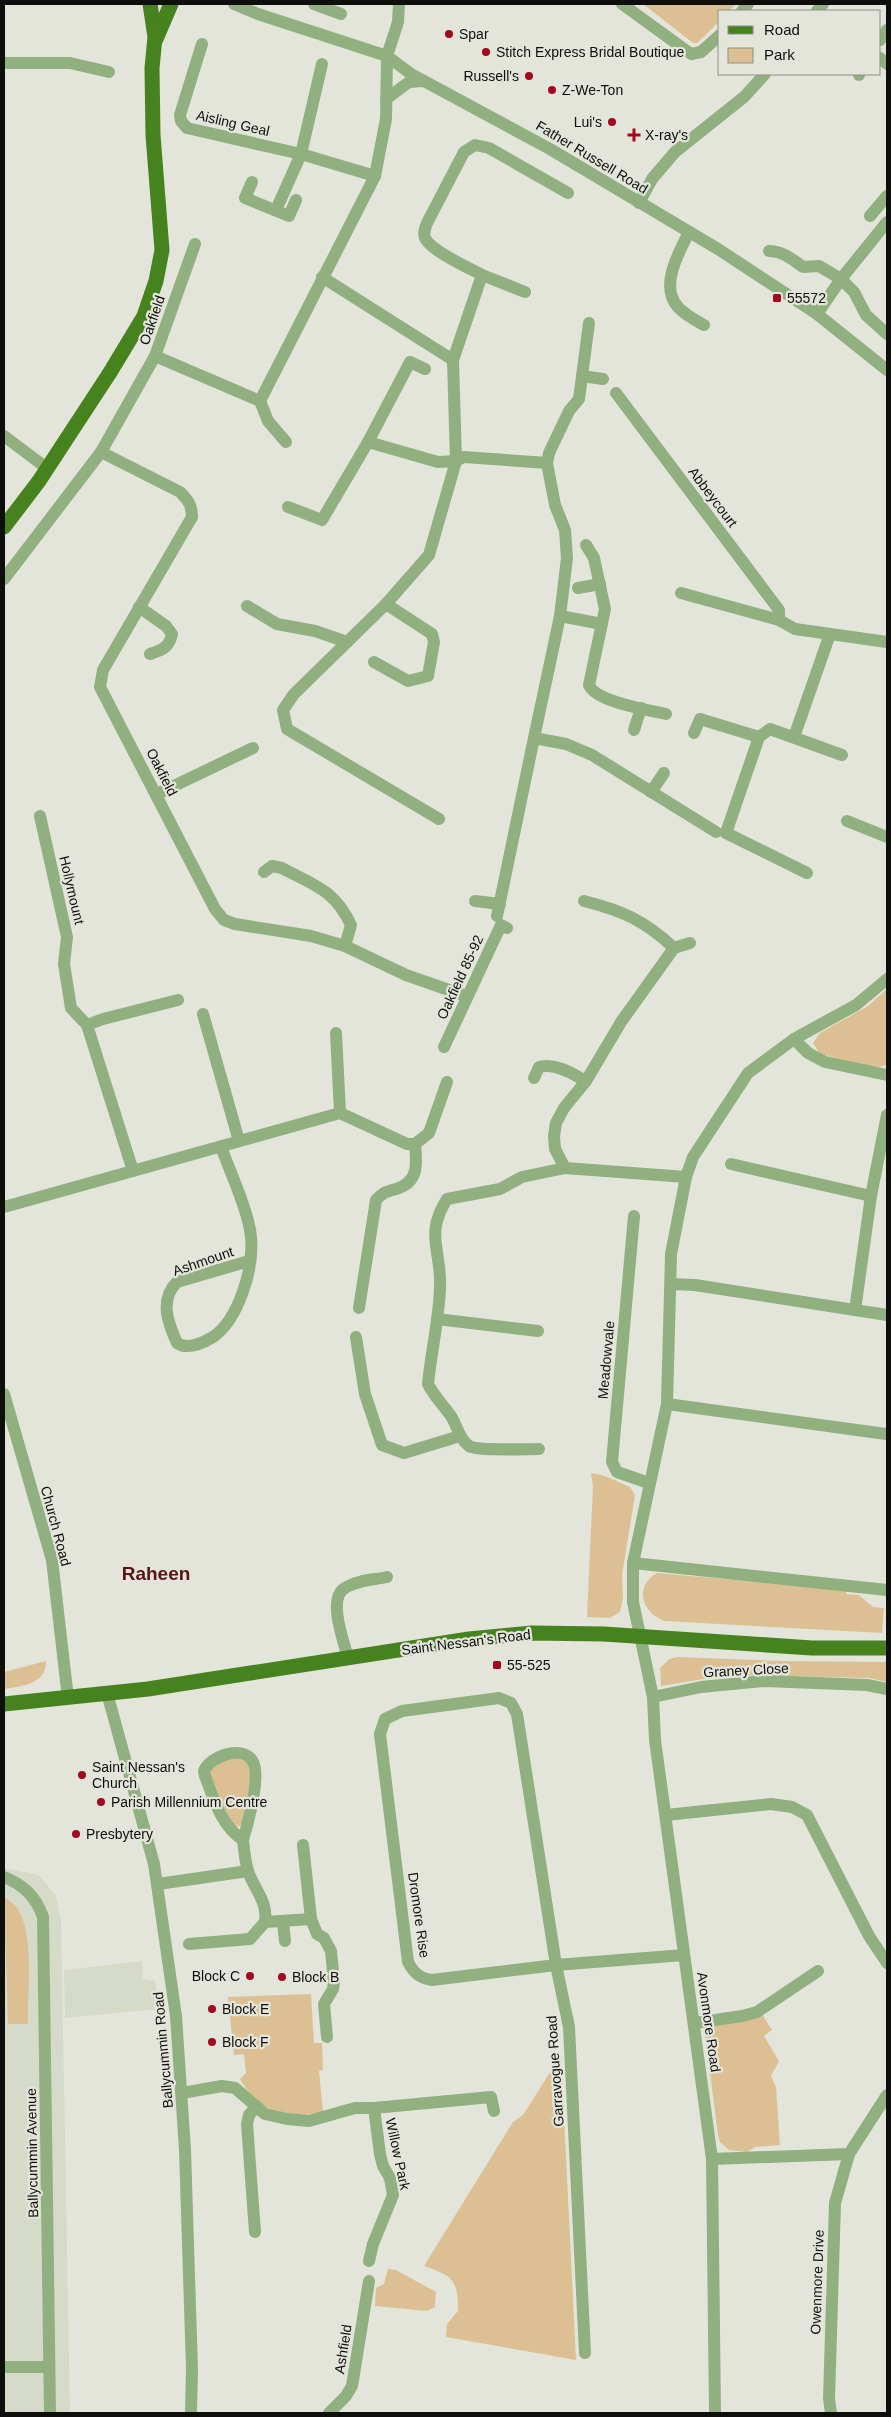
<svg xmlns="http://www.w3.org/2000/svg" width="891" height="2417" viewBox="0 0 891 2417" font-family="Arial,sans-serif">
<rect width="100%" height="100%" fill="#e3e5db"/>
<g fill="#d6dac9">
<path d="M 4,1868 L 39,1875 L 56,1896 L 61,1920 L 70,2413 L 4,2413 Z"/>
<path d="M 142,1961 L 143,1979 L 155,1981 L 159,2009 L 65,2018 L 64,1970 Z"/>
</g>
<g fill="#dcc093">
<path d="M 643,4 L 736,4 L 729,11 L 720,11 L 720,21 L 697,43 L 693,43 Z"/>
<path d="M 887,989 L 887,1065 L 874,1068 L 820,1054 L 813,1043 L 820,1033 L 868,1006 Z"/>
<path d="M 591,1473 C 604,1474 616,1481 630,1487 L 635,1495 L 622,1575 L 623,1598 L 620,1612 L 610,1618 L 587,1617 L 593,1486 Z"/>
<path d="M 657,1573 L 846,1590 L 846,1594 L 859,1595 L 873,1607 L 884,1608 L 882,1633 L 664,1621 C 641,1611 634,1587 657,1573 Z"/>
<path d="M 677,1657 L 785,1661 L 887,1662 L 887,1682 L 869,1678 L 728,1675 L 661,1686 L 660,1668 L 669,1659 Z"/>
<path d="M 46,1661 C 46,1685 22,1686 4,1689 L 4,1672 Z"/>
<path d="M 237,1758 L 247,1761 L 251,1779 L 243,1824 L 237,1827 L 231,1824 L 210,1774 L 211,1767 L 223,1761 Z"/>
<path d="M 4,1898 C 39,1910 27,1993 28,2024 L 8,2024 Z"/>
<path d="M 311,1994 L 314,2043 L 322,2043 L 323,2070 L 319,2071 L 323,2112 C 286,2119 259,2113 240,2079 L 246,2073 L 244,2054 L 234,2055 L 228,1997 Z"/>
<path d="M 762,2014 L 772,2030 L 764,2036 L 779,2061 L 771,2076 L 776,2087 L 780,2145 L 755,2147 L 747,2152 L 729,2150 L 720,2142 L 718,2135 L 705,2034 L 710,2027 Z"/>
<path d="M 561,2055 L 576,2360 L 446,2337 L 447,2324 L 458,2311 C 458,2280 453,2276 424,2266 L 513,2122 L 523,2115 Z"/>
<path d="M 388,2269 L 396,2270 L 436,2292 L 435,2307 L 427,2311 L 375,2306 L 376,2288 L 384,2284 Z"/>
</g>
<g fill="none" stroke-linecap="round" stroke-linejoin="round">
<g stroke="#90b080" stroke-width="12">
<path d="M 234,4 L 258,14 L 387,56 L 411,74 L 550,149 L 718,249 L 817,314 L 887,370"/>
<path d="M 314,4 L 341,14"/>
<path d="M 622,4 L 691,54 L 701,52 L 720,35"/>
<path d="M 742,11 L 748,4"/>
<path d="M 817,11 L 823,4"/>
<path d="M 880,40 L 887,30"/>
<path d="M 202,44 L 180,115 L 181,121 L 187,128 L 301,154 L 375,176"/>
<path d="M 880,58 L 887,64"/>
<path d="M 4,63 L 70,63 L 109,72"/>
<path d="M 859,75 L 859,74"/>
<path d="M 386,99 L 409,82 L 424,81"/>
<path d="M 252,182 L 245,198 L 289,216 L 296,200"/>
<path d="M 639,203 L 652,179 L 675,152 L 744,97 L 765,74"/>
<path d="M 276,210 L 301,154 L 322,64"/>
<path d="M 870,216 L 887,196"/>
<path d="M 689,232 C 679,252 659,287 678,307 C 685,315 695,320 704,325"/>
<path d="M 769,251 C 783,251 792,259 803,267 L 819,266 L 841,279 L 854,292 L 866,315 L 887,334"/>
<path d="M 482,275 L 525,292"/>
<path d="M 322,277 L 453,360 L 482,275 C 469,268 431,251 425,238 C 423,233 425,228 427,223 L 464,152 L 475,145 L 489,148 L 568,193"/>
<path d="M 817,314 L 841,279 L 887,222"/>
<path d="M 155,356 L 260,401 L 268,421 L 286,442"/>
<path d="M 453,360 L 456,461 L 464,457 L 547,463 L 555,505 L 565,530 L 567,558 L 560,616 L 602,624"/>
<path d="M 582,376 L 603,379"/>
<path d="M 616,393 L 779,610 L 779,620"/>
<path d="M 260,401 L 375,176 L 386,119 L 387,56 L 398,22 L 399,4"/>
<path d="M 4,436 L 48,469"/>
<path d="M 368,442 L 438,462 L 456,461 L 429,555 L 386,604 L 432,634 L 434,642 L 428,676 L 408,681 L 374,662"/>
<path d="M 101,452 L 180,492 C 188,500 192,505 192,517 L 103,670 L 100,687 L 215,909 L 224,920 L 235,924 L 311,936 L 345,946 L 406,975 L 466,996"/>
<path d="M 547,463 L 549,453 L 569,411 L 579,399 L 589,323"/>
<path d="M 288,507 L 322,520 L 368,442 L 410,362 L 425,369"/>
<path d="M 586,545 L 594,558 L 605,609 L 589,685 C 596,702 648,710 666,714"/>
<path d="M 4,579 L 101,452 L 155,356 L 195,244"/>
<path d="M 578,588 L 600,584"/>
<path d="M 681,593 L 779,620 L 795,629 L 887,642"/>
<path d="M 386,604 L 294,694 L 283,710 L 287,729 L 439,819"/>
<path d="M 247,606 L 277,624 L 315,631 L 347,642"/>
<path d="M 139,607 L 166,626 L 172,634 C 169,648 162,650 150,654"/>
<path d="M 634,730 L 641,708"/>
<path d="M 694,733 L 700,719 L 759,737 L 770,729 L 842,755"/>
<path d="M 759,737 L 726,833 L 807,873"/>
<path d="M 794,737 L 830,634"/>
<path d="M 534,738 L 560,616"/>
<path d="M 651,792 L 664,773"/>
<path d="M 157,794 L 253,748"/>
<path d="M 40,816 L 67,937 L 64,964 L 71,1008 L 87,1025 L 133,1171"/>
<path d="M 847,821 L 887,837"/>
<path d="M 264,872 L 272,866 L 282,868 C 315,886 334,889 351,925 L 345,946"/>
<path d="M 475,901 L 500,904"/>
<path d="M 584,901 C 623,911 644,920 674,948"/>
<path d="M 497,916 L 534,738 L 566,744 L 592,755 L 716,832"/>
<path d="M 203,1014 L 239,1141"/>
<path d="M 87,1025 L 103,1019 L 178,1000"/>
<path d="M 336,1033 L 340,1113"/>
<path d="M 794,1039 L 808,1053 L 825,1062 L 887,1075"/>
<path d="M 444,1047 L 501,925 L 507,928"/>
<path d="M 534,1078 L 539,1067 C 556,1063 571,1073 586,1081"/>
<path d="M 221,1147 C 230,1171 249,1213 251,1237 C 254,1268 239,1319 213,1337 C 203,1343 187,1350 177,1343 C 168,1323 159,1300 177,1282 L 249,1261"/>
<path d="M 731,1164 L 871,1196"/>
<path d="M 686,1177 L 565,1168 L 555,1149 L 554,1136 L 556,1123 L 564,1108 L 586,1081 L 621,1022 L 674,948 L 690,943"/>
<path d="M 4,1207 L 340,1113 L 407,1144 L 415,1144 L 429,1133 L 447,1082"/>
<path d="M 634,1216 L 612,1462 L 617,1472 L 649,1483"/>
<path d="M 671,1284 L 695,1285 L 887,1315"/>
<path d="M 359,1308 L 376,1200 C 383,1192 386,1192 396,1189 C 419,1182 417,1164 415,1144"/>
<path d="M 855,1310 L 871,1196 L 887,1115"/>
<path d="M 437,1319 L 538,1331"/>
<path d="M 356,1337 L 365,1394 L 382,1445 L 404,1453 L 460,1436"/>
<path d="M 4,1394 L 52,1560 L 68,1698"/>
<path d="M 667,1404 L 886,1434"/>
<path d="M 539,1449 C 526,1449 476,1451 469,1446 C 459,1439 457,1425 451,1416 C 443,1405 434,1396 428,1384 C 431,1352 439,1320 440,1288 C 442,1251 424,1235 447,1199 L 500,1189 L 522,1177 L 565,1168"/>
<path d="M 633,1563 L 887,1590"/>
<path d="M 348,1658 C 344,1642 327,1598 345,1588 C 357,1580 373,1580 387,1577"/>
<path d="M 107,1693 L 154,1864 L 176,2016 L 185,2150 L 192,2369 L 191,2413"/>
<path d="M 653,1697 L 701,1687 L 764,1681 L 867,1685 L 887,1689"/>
<path d="M 666,1815 L 771,1804 L 792,1807 L 807,1815 L 869,1936 L 887,1963"/>
<path d="M 243,1840 C 248,1823 261,1778 253,1762 C 244,1744 210,1756 204,1771 L 205,1776 C 214,1799 221,1826 243,1840 C 244,1850 245,1861 248,1871 C 254,1889 268,1901 265,1922"/>
<path d="M 4,1877 C 24,1885 36,1897 43,1917 L 50,2413"/>
<path d="M 158,1884 L 248,1871"/>
<path d="M 311,1919 L 317,1934 L 324,1938 L 331,1951 L 334,1982 L 333,1989 L 324,2004 L 327,2037"/>
<path d="M 283,1922 L 285,1941"/>
<path d="M 189,1944 L 250,1939 L 265,1922 L 311,1919 L 303,1845"/>
<path d="M 695,2023 L 742,2016 L 757,2012 L 818,1971"/>
<path d="M 182,2093 L 222,2086 L 235,2088 L 265,2114 L 287,2119 L 309,2121 L 355,2108 L 374,2108 L 491,2097 L 494,2111"/>
<path d="M 712,2159 L 849,2154 L 887,2095"/>
<path d="M 255,2232 L 247,2124 L 249,2115 L 256,2107"/>
<path d="M 369,2261 L 373,2244 L 393,2195 L 390,2178 L 383,2166 L 380,2154 L 374,2108"/>
<path d="M 585,2353 L 569,2027 L 556,1965 L 517,1714 L 511,1703 L 499,1698 L 402,1711 L 385,1719 L 380,1734 L 408,1962 C 414,1973 419,1978 432,1980 L 556,1965 L 684,1955"/>
<path d="M 4,2367 L 49,2367"/>
<path d="M 329,2413 L 346,2396 L 352,2386 L 369,2281"/>
<path d="M 715,2413 L 712,2159 L 655,1740 L 653,1697 L 633,1602 L 633,1563 L 667,1404 L 671,1254 L 686,1177 L 693,1157 L 748,1073 L 794,1039 L 856,1005 L 887,979"/>
<path d="M 831,2413 L 829,2399 L 835,2203 L 849,2154"/>
</g>
<g stroke="#46821e" stroke-width="15">
<path d="M 156,39 L 171,4"/>
<path d="M 4,527 L 39,481 L 109,374 L 144,316 L 156,281 L 162,250 L 153,135 L 152,68 L 155,37 L 150,4"/>
<path d="M 4,1704 L 148,1689 L 469,1639 L 532,1633 L 604,1634 L 812,1648 L 887,1648"/>
</g>
</g>
<g fill="#a4081e" stroke="#e3e5db" stroke-width="2">
<circle cx="449" cy="34" r="5"/>
<circle cx="486" cy="52" r="5"/>
<circle cx="529" cy="76" r="5"/>
<circle cx="552" cy="90" r="5"/>
<circle cx="612" cy="122" r="5"/>
<path d="M631.5 127.5h5v5h5v5h-5v5h-5v-5h-5v-5h5z"/>
<rect x="772" y="293" width="10" height="10" rx="2.5"/>
<rect x="492" y="1660" width="10" height="10" rx="2.5"/>
<circle cx="82" cy="1775" r="5"/>
<circle cx="101" cy="1802" r="5"/>
<circle cx="76" cy="1834" r="5"/>
<circle cx="250" cy="1976" r="5"/>
<circle cx="282" cy="1977" r="5"/>
<circle cx="212" cy="2009" r="5"/>
<circle cx="212" cy="2042" r="5"/>
</g>
<g text-anchor="middle" stroke-width="4.5" stroke-linejoin="round" paint-order="stroke">
<g font-size="14" fill="#0e0f0c" stroke="#e3e5db" text-anchor="start">
<text x="459" y="39">Spar</text>
<text x="496" y="57">Stitch Express Bridal Boutique</text>
<text x="519" y="81" text-anchor="end">Russell's</text>
<text x="562" y="95">Z-We-Ton</text>
<text x="602" y="127" text-anchor="end">Lui's</text>
<text x="645" y="140">X-ray's</text>
<text x="787" y="303">55572</text>
<text x="507" y="1670">55-525</text>
<text x="92" y="1772">Saint Nessan's<tspan x="92" dy="16">Church</tspan></text>
<text x="111" y="1807">Parish Millennium Centre</text>
<text x="86" y="1839">Presbytery</text>
<text x="240" y="1981" text-anchor="end">Block C</text>
<text x="292" y="1982">Block B</text>
<text x="222" y="2014">Block E</text>
<text x="222" y="2047">Block F</text>
</g>
<g font-size="14" fill="#0e0f0c" stroke="#e3e5db">
<text transform="translate(233 123) rotate(13)" y="5">Aisling Geal</text>
<text transform="translate(592 157) rotate(31)" y="5">Father Russell Road</text>
<text transform="translate(152 320) rotate(-71)" y="5">Oakfield</text>
<text transform="translate(713 497) rotate(53)" y="5">Abbeycourt</text>
<text transform="translate(162 772) rotate(63)" y="5">Oakfield</text>
<text transform="translate(72 890) rotate(77)" y="5">Hollymount</text>
<text transform="translate(460 977) rotate(-65)" y="5">Oakfield 85-92</text>
<text transform="translate(203 1261) rotate(-19)" y="5">Ashmount</text>
<text transform="translate(606 1360) rotate(-85)" y="5">Meadowvale</text>
<text transform="translate(56 1526) rotate(75)" y="5">Church Road</text>
<text transform="translate(466 1642) rotate(-7)" y="5">Saint Nessan's Road</text>
<text transform="translate(746 1670) rotate(-3)" y="5">Graney Close</text>
<text transform="translate(419 1915) rotate(82)" y="5">Dromore Rise</text>
<text transform="translate(709 2022) rotate(82)" y="5">Avonmore Road</text>
<text transform="translate(163 2050) rotate(-95)" y="5">Ballycummin Road</text>
<text transform="translate(555 2071) rotate(-94)" y="5">Garravogue Road</text>
<text transform="translate(32 2153) rotate(-91)" y="5">Ballycummin Avenue</text>
<text transform="translate(398 2154) rotate(78)" y="5">Willow Park</text>
<text transform="translate(817 2282) rotate(-88)" y="5">Owenmore Drive</text>
<text transform="translate(343 2349) rotate(-81)" y="5">Ashfield</text>
</g>
<g font-size="19" font-weight="bold" fill="#591416" stroke="#e3e5db">
<text x="156" y="1580">Raheen</text>
</g>
</g>
<rect width="891" height="2417" fill="none" stroke="#0e0f0c" stroke-width="10"/>
<rect x="718" y="10" width="162" height="65" fill="#e3e5db" stroke="#8e8f88"/>
<rect x="728" y="26" width="25" height="8" fill="#46821e" stroke="#8e8f88"/>
<text x="764" y="35" font-size="15" fill="#0e0f0c">Road</text>
<rect x="728" y="48" width="25" height="15" fill="#dcc093" stroke="#8e8f88"/>
<text x="764" y="60" font-size="15" fill="#0e0f0c">Park</text>
</svg>
